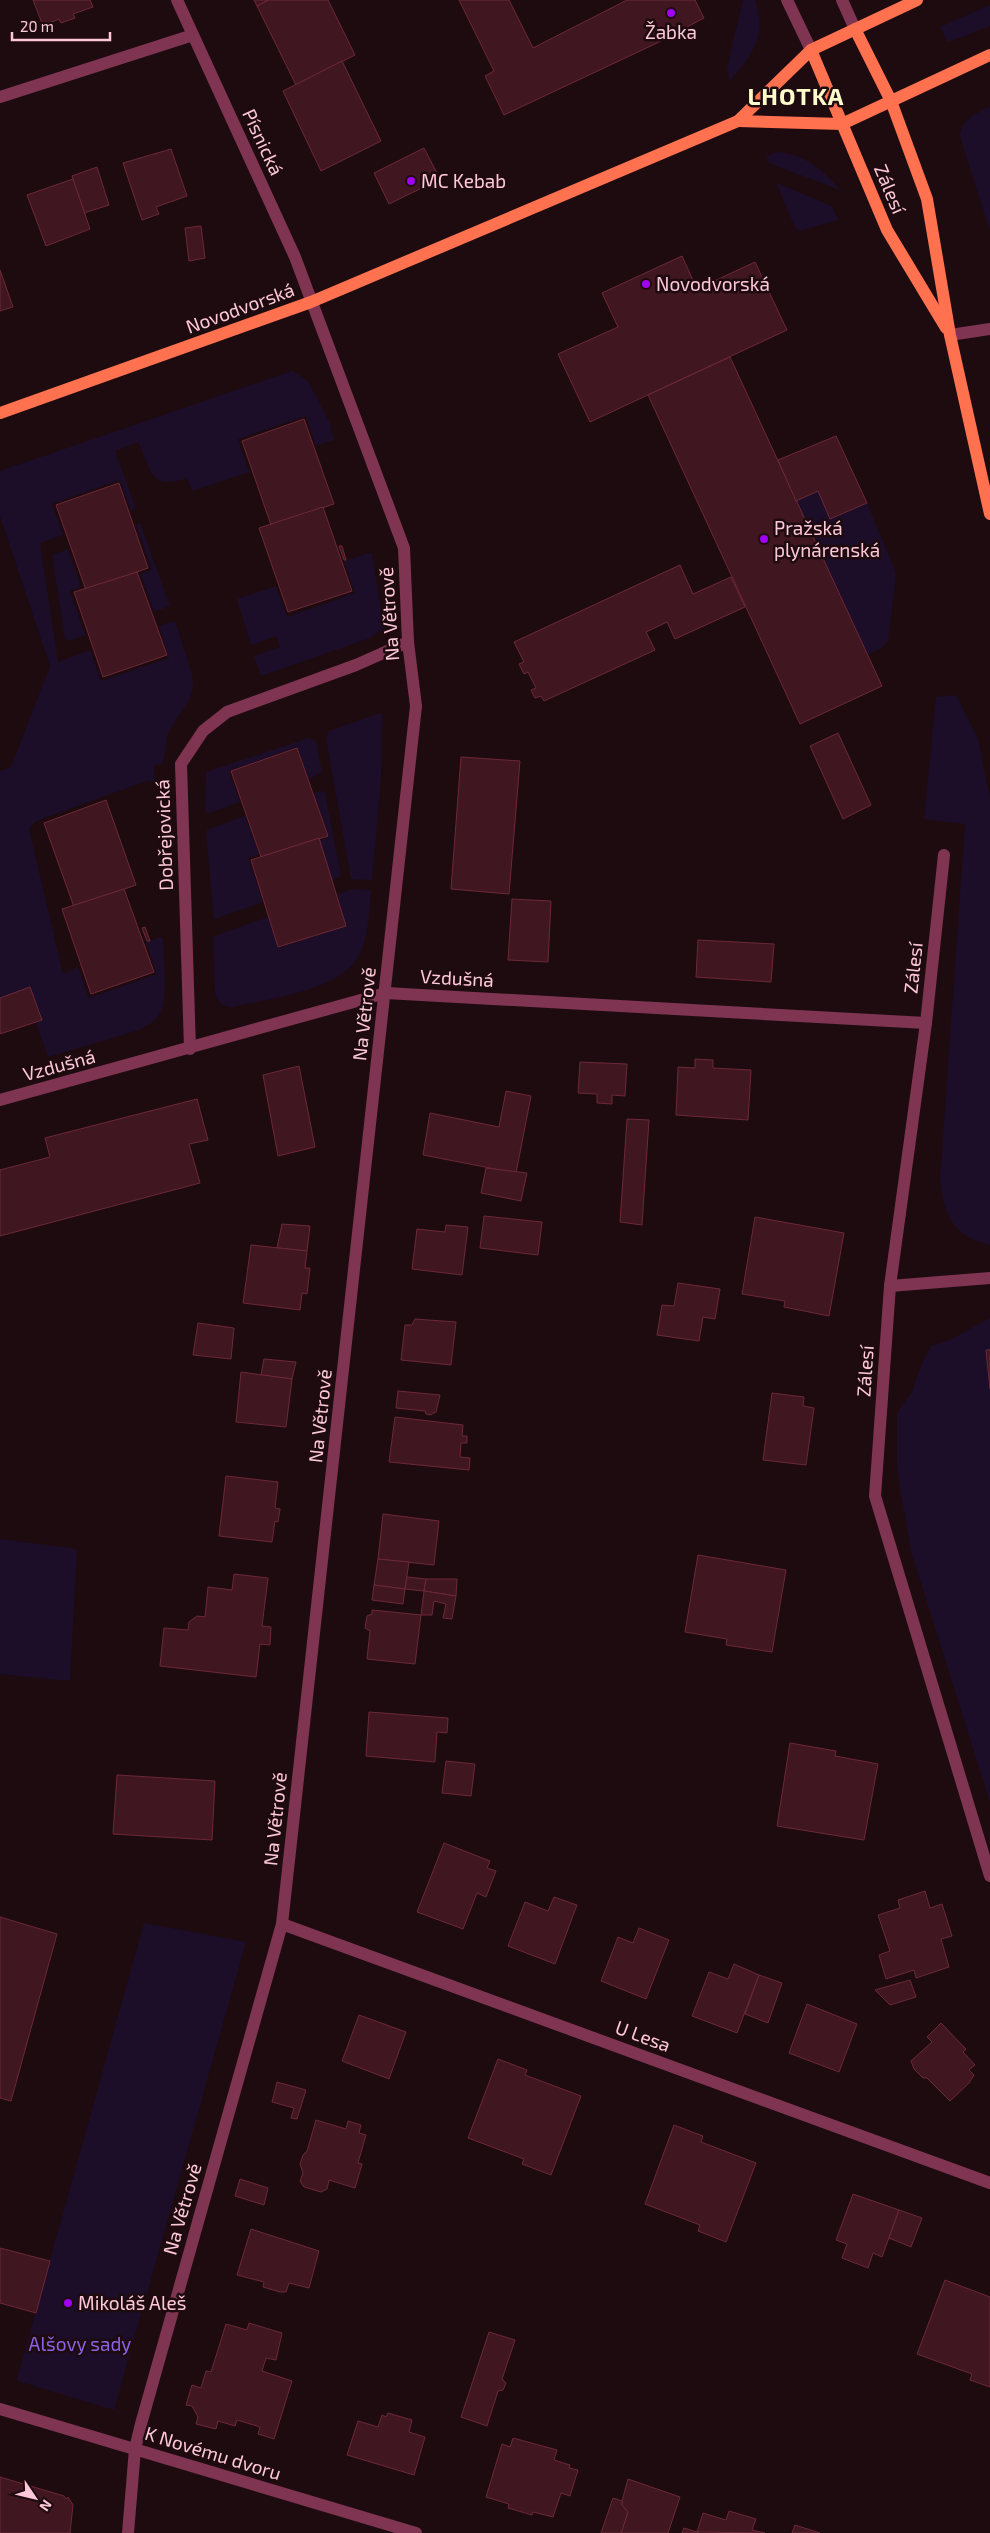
<svg xmlns="http://www.w3.org/2000/svg" width="990" height="2533" viewBox="0 0 990 2533" font-family="'Exo 2',sans-serif">
<rect width="100%" height="100%" fill="#1e0b10"/>
<g fill="#1c0e28">
<path d="M 743,0 L 755,0 C 767,36 753,54 730,81 L 727,68 Z"/>
<path d="M 990,5 L 990,26 L 948,42 L 940,27 Z"/>
<path d="M 990,107 L 990,231 L 960,137 C 961,119 975,114 990,107 Z"/>
<path d="M 778,152 C 806,155 823,170 840,190 L 769,163 L 766,156 Z"/>
<path d="M 776,183 L 832,206 L 838,220 L 799,231 L 795,227 Z"/>
<path d="M 292,371 L 308,381 L 330,423 L 334,440 L 316,446 L 306,416 L 238,439 L 249,472 L 192,491 L 187,478 C 149,491 151,469 138,442 L 115,451 L 136,509 L 131,511 L 120,480 L 52,504 L 63,535 L 40,543 L 58,662 L 90,650 L 101,681 L 169,658 L 159,626 L 175,621 L 192,674 L 193,688 L 189,700 L 168,732 L 163,763 L 154,766 L 155,785 L 149,780 L 36,821 L 29,829 L 63,974 L 78,967 L 89,998 L 157,974 L 146,942 L 161,937 L 163,939 C 163,959 170,1000 158,1016 C 153,1023 146,1026 139,1030 L 48,1057 L 36,1022 L 42,1019 L 30,987 L 0,998 L 0,771 L 11,767 L 50,666 L 0,516 L 0,471 Z"/>
<path d="M 818,491 L 827,511 L 826,515 L 828,514 L 831,519 L 867,503 L 896,573 L 888,641 L 881,648 L 868,655 L 797,501 Z"/>
<path d="M 140,523 L 170,606 L 154,612 L 141,574 L 152,570 L 136,525 Z"/>
<path d="M 68,549 L 81,587 L 70,591 L 85,635 L 69,641 L 65,638 L 52,555 Z"/>
<path d="M 369,553 L 372,554 L 384,628 L 370,638 L 261,676 L 254,656 L 280,647 L 276,636 L 251,645 L 237,599 L 276,586 L 287,617 L 355,593 L 344,561 Z"/>
<path d="M 956,695 L 978,739 L 990,799 L 990,1245 C 953,1237 944,1214 940,1180 L 965,824 L 924,819 L 936,697 Z"/>
<path d="M 380,713 L 382,715 L 381,778 L 372,880 L 351,879 L 326,738 L 329,731 Z"/>
<path d="M 309,738 L 316,741 L 322,772 L 309,779 L 297,747 L 229,771 L 240,802 L 209,813 L 205,811 L 206,772 Z"/>
<path d="M 321,791 L 325,793 L 340,871 L 340,876 L 332,881 L 318,841 L 329,837 L 314,793 Z"/>
<path d="M 245,816 L 259,854 L 248,858 L 263,902 L 214,919 L 206,832 L 207,830 Z"/>
<path d="M 353,889 L 371,890 C 369,911 369,933 360,953 C 344,991 269,998 233,1007 C 223,1006 218,1004 215,993 L 213,938 L 215,936 L 268,917 L 279,948 L 346,926 L 337,894 Z"/>
<path d="M 990,1318 L 990,1350 L 986,1350 L 990,1389 L 990,1802 L 911,1551 L 897,1470 L 897,1413 L 912,1392 L 921,1366 L 931,1346 L 950,1340 Z"/>
<path d="M 0,1539 L 77,1549 L 70,1681 L 0,1674 Z"/>
<path d="M 144,1923 L 246,1942 L 114,2410 L 18,2381 L 17,2379 Z"/>
</g>
<g fill="#401620" stroke="#6d2838">
<path d="M 33,0 L 90,0 L 93,7 L 73,14 L 75,18 L 61,23 L 59,19 L 43,26 Z"/>
<path d="M 254,0 L 269,0 L 257,6 Z"/>
<path d="M 269,0 L 328,0 L 355,55 L 296,85 L 257,6 Z"/>
<path d="M 459,0 L 509,0 L 533,48 L 627,0 L 695,0 L 704,18 L 657,43 L 504,115 L 485,76 L 494,71 Z"/>
<path d="M 342,61 L 381,141 L 321,171 L 283,91 Z"/>
<path d="M 424,148 L 440,179 L 389,204 L 374,173 Z"/>
<path d="M 171,149 L 187,196 L 156,207 L 159,214 L 142,220 L 123,163 Z"/>
<path d="M 97,167 L 109,205 L 84,213 L 72,176 Z"/>
<path d="M 73,179 L 90,229 L 46,246 L 27,195 Z"/>
<path d="M 201,226 L 205,258 L 189,261 L 185,228 Z"/>
<path d="M 682,256 L 697,289 L 755,262 L 787,330 L 590,422 L 558,354 L 618,327 L 602,293 Z"/>
<path d="M 0,270 L 13,307 L 0,311 Z"/>
<path d="M 730,357 L 882,686 L 800,724 L 648,395 Z"/>
<path d="M 304,419 L 334,504 L 271,525 L 242,441 Z"/>
<path d="M 836,436 L 867,503 L 830,519 L 818,491 L 796,501 L 778,460 Z"/>
<path d="M 119,483 L 148,568 L 86,590 L 56,505 Z"/>
<path d="M 323,507 L 352,591 L 288,612 L 259,528 Z"/>
<path d="M 339,546 L 342,546 L 346,560 L 344,560 Z"/>
<path d="M 680,565 L 693,594 L 731,577 L 745,607 L 675,639 L 667,622 L 646,632 L 655,650 L 544,701 L 541,696 L 535,698 L 531,690 L 536,688 L 528,672 L 524,674 L 519,664 L 524,662 L 514,642 Z"/>
<path d="M 137,572 L 167,655 L 103,677 L 74,592 Z"/>
<path d="M 838,733 L 871,805 L 843,819 L 810,746 Z"/>
<path d="M 297,748 L 328,836 L 261,857 L 231,771 Z"/>
<path d="M 461,757 L 520,761 L 509,894 L 451,889 Z"/>
<path d="M 106,800 L 136,885 L 74,907 L 44,823 Z"/>
<path d="M 319,838 L 346,926 L 278,947 L 251,860 Z"/>
<path d="M 124,889 L 154,972 L 91,994 L 62,909 Z"/>
<path d="M 512,899 L 551,901 L 548,962 L 508,960 Z"/>
<path d="M 145,927 L 150,941 L 147,941 L 142,928 Z"/>
<path d="M 698,940 L 774,944 L 771,982 L 696,977 Z"/>
<path d="M 30,987 L 42,1020 L 0,1034 L 0,998 Z"/>
<path d="M 695,1059 L 713,1060 L 713,1068 L 751,1070 L 748,1120 L 676,1115 L 678,1067 L 695,1068 Z"/>
<path d="M 580,1062 L 627,1064 L 625,1096 L 612,1095 L 612,1104 L 597,1103 L 597,1094 L 578,1093 Z"/>
<path d="M 299,1066 L 315,1147 L 278,1156 L 263,1075 Z"/>
<path d="M 506,1091 L 531,1096 L 516,1173 L 423,1155 L 430,1113 L 499,1127 Z"/>
<path d="M 197,1099 L 208,1140 L 189,1144 L 200,1183 L 0,1236 L 0,1170 L 50,1157 L 45,1138 Z"/>
<path d="M 627,1119 L 649,1120 L 642,1225 L 620,1222 Z"/>
<path d="M 486,1168 L 527,1173 L 521,1201 L 481,1193 Z"/>
<path d="M 484,1216 L 542,1222 L 538,1255 L 480,1248 Z"/>
<path d="M 755,1217 L 844,1233 L 829,1316 L 784,1307 L 785,1301 L 742,1294 Z"/>
<path d="M 282,1224 L 310,1226 L 307,1251 L 277,1248 Z"/>
<path d="M 446,1225 L 468,1227 L 462,1275 L 412,1269 L 417,1229 L 445,1232 Z"/>
<path d="M 251,1245 L 307,1251 L 305,1268 L 310,1268 L 307,1294 L 302,1293 L 300,1310 L 243,1303 Z"/>
<path d="M 678,1283 L 720,1289 L 715,1319 L 703,1317 L 699,1341 L 657,1335 L 662,1305 L 674,1306 Z"/>
<path d="M 415,1319 L 456,1322 L 451,1365 L 401,1360 L 405,1325 L 412,1325 Z"/>
<path d="M 198,1323 L 234,1328 L 231,1359 L 193,1355 Z"/>
<path d="M 986,1350 L 990,1350 L 990,1389 Z"/>
<path d="M 264,1359 L 296,1362 L 292,1379 L 261,1375 Z"/>
<path d="M 241,1372 L 292,1379 L 286,1427 L 236,1422 Z"/>
<path d="M 398,1391 L 440,1395 L 436,1412 L 430,1415 L 426,1414 L 425,1411 L 396,1408 Z"/>
<path d="M 772,1393 L 804,1397 L 803,1406 L 814,1408 L 806,1465 L 763,1460 Z"/>
<path d="M 395,1417 L 463,1425 L 462,1436 L 467,1436 L 467,1443 L 461,1443 L 460,1457 L 470,1458 L 469,1470 L 389,1462 Z"/>
<path d="M 226,1476 L 278,1482 L 275,1508 L 280,1509 L 278,1522 L 275,1521 L 272,1542 L 219,1536 Z"/>
<path d="M 383,1514 L 439,1521 L 434,1565 L 378,1559 Z"/>
<path d="M 698,1555 L 786,1570 L 772,1652 L 726,1645 L 727,1639 L 685,1632 Z"/>
<path d="M 378,1559 L 409,1562 L 405,1589 L 374,1585 Z"/>
<path d="M 234,1574 L 268,1578 L 262,1626 L 271,1627 L 270,1645 L 260,1644 L 256,1677 L 160,1666 L 164,1628 L 188,1630 L 189,1622 L 197,1616 L 205,1617 L 208,1587 L 232,1590 Z"/>
<path d="M 407,1577 L 426,1579 L 424,1591 L 405,1589 Z"/>
<path d="M 426,1579 L 457,1579 L 456,1596 L 424,1591 Z"/>
<path d="M 374,1585 L 405,1589 L 403,1604 L 372,1600 Z"/>
<path d="M 424,1591 L 456,1596 L 452,1619 L 443,1618 L 446,1604 L 434,1601 L 432,1615 L 421,1615 Z"/>
<path d="M 372,1610 L 421,1615 L 415,1664 L 367,1659 L 370,1631 L 365,1628 L 367,1616 L 372,1614 Z"/>
<path d="M 369,1712 L 448,1718 L 447,1733 L 437,1732 L 435,1762 L 366,1756 Z"/>
<path d="M 790,1743 L 836,1751 L 835,1756 L 878,1764 L 864,1840 L 777,1826 Z"/>
<path d="M 446,1761 L 475,1764 L 471,1796 L 442,1793 Z"/>
<path d="M 117,1775 L 215,1781 L 212,1840 L 113,1834 Z"/>
<path d="M 444,1843 L 490,1861 L 487,1868 L 496,1871 L 486,1897 L 477,1893 L 463,1929 L 417,1912 Z"/>
<path d="M 925,1891 L 930,1908 L 942,1904 L 952,1936 L 941,1939 L 949,1967 L 916,1978 L 914,1970 L 886,1979 L 879,1955 L 890,1951 L 878,1915 L 900,1908 L 898,1900 Z"/>
<path d="M 554,1897 L 577,1905 L 555,1964 L 508,1946 L 525,1902 L 548,1911 Z"/>
<path d="M 0,1917 L 57,1934 L 11,2101 L 0,2098 Z"/>
<path d="M 639,1928 L 669,1940 L 646,1999 L 601,1981 L 618,1937 L 633,1943 Z"/>
<path d="M 734,1964 L 759,1975 L 737,2033 L 692,2016 L 709,1972 L 728,1979 Z"/>
<path d="M 759,1975 L 782,1983 L 768,2023 L 745,2014 Z"/>
<path d="M 910,1980 L 916,1997 L 890,2005 L 875,1990 Z"/>
<path d="M 807,2004 L 857,2024 L 839,2072 L 789,2053 Z"/>
<path d="M 359,2015 L 406,2032 L 389,2079 L 342,2061 Z"/>
<path d="M 941,2023 L 966,2049 L 963,2052 L 975,2065 L 969,2070 L 974,2075 L 969,2083 L 950,2101 L 927,2078 L 923,2078 L 914,2069 L 911,2061 L 932,2042 L 927,2037 Z"/>
<path d="M 498,2059 L 527,2070 L 525,2075 L 581,2096 L 551,2175 L 522,2164 L 524,2159 L 468,2138 Z"/>
<path d="M 277,2082 L 306,2090 L 297,2119 L 291,2118 L 294,2108 L 272,2102 Z"/>
<path d="M 316,2120 L 346,2129 L 348,2121 L 361,2125 L 359,2133 L 366,2135 L 358,2163 L 362,2164 L 355,2188 L 329,2180 L 327,2189 L 321,2192 L 304,2187 L 300,2181 L 303,2173 L 300,2164 L 303,2155 L 307,2151 Z"/>
<path d="M 674,2125 L 703,2136 L 701,2142 L 756,2163 L 726,2242 L 698,2231 L 700,2225 L 645,2204 Z"/>
<path d="M 240,2179 L 268,2188 L 264,2205 L 235,2196 Z"/>
<path d="M 853,2194 L 899,2210 L 882,2257 L 873,2253 L 868,2268 L 842,2258 L 847,2244 L 836,2240 Z"/>
<path d="M 899,2210 L 922,2218 L 911,2247 L 889,2238 Z"/>
<path d="M 251,2229 L 319,2251 L 309,2288 L 289,2283 L 286,2292 L 280,2292 L 263,2287 L 264,2282 L 237,2275 Z"/>
<path d="M 0,2248 L 50,2261 L 36,2313 L 0,2303 Z"/>
<path d="M 945,2280 L 990,2297 L 990,2387 L 970,2380 L 972,2374 L 917,2354 Z"/>
<path d="M 249,2323 L 282,2333 L 276,2360 L 266,2358 L 262,2371 L 292,2381 L 274,2439 L 258,2434 L 260,2427 L 237,2420 L 235,2426 L 218,2421 L 216,2429 L 196,2424 L 198,2417 L 192,2406 L 186,2405 L 192,2385 L 201,2388 L 206,2371 L 211,2372 L 226,2324 L 247,2330 Z"/>
<path d="M 489,2332 L 515,2340 L 502,2379 L 506,2383 L 503,2390 L 498,2391 L 487,2426 L 461,2417 Z"/>
<path d="M 388,2413 L 412,2420 L 409,2432 L 425,2437 L 414,2475 L 347,2455 L 358,2421 L 378,2427 L 382,2415 L 386,2417 Z"/>
<path d="M 513,2438 L 557,2450 L 554,2460 L 570,2465 L 569,2468 L 578,2470 L 570,2496 L 561,2493 L 553,2517 L 533,2512 L 532,2515 L 508,2508 L 509,2504 L 486,2497 L 502,2444 L 510,2447 Z"/>
<path d="M 0,2477 L 64,2496 L 66,2499 L 68,2497 L 73,2505 L 70,2533 L 0,2533 Z"/>
<path d="M 628,2479 L 680,2497 L 668,2533 L 621,2533 L 628,2512 L 622,2505 L 622,2501 Z"/>
<path d="M 613,2498 L 622,2501 L 622,2505 L 628,2512 L 621,2533 L 601,2533 Z"/>
<path d="M 729,2511 L 756,2519 L 752,2530 L 765,2533 L 697,2532 L 703,2513 L 726,2520 Z"/>
<path d="M 795,2525 L 820,2533 L 792,2533 Z"/>
<path d="M 684,2528 L 697,2532 L 699,2533 L 682,2533 Z"/>
</g>
<g fill="none" stroke-linecap="round" stroke-linejoin="round">
<g stroke="#7f3452" stroke-width="12">
<path d="M 787,0 L 811,50"/>
<path d="M 842,0 L 855,29"/>
<path d="M 0,97 L 193,35"/>
<path d="M 950,335 L 990,329"/>
<path d="M 944,855 L 926,1023 L 890,1286 L 875,1496 L 990,1876"/>
<path d="M 190,1049 L 181,764 L 203,731 L 227,712 L 356,665 L 408,642"/>
<path d="M 0,1100 L 386,993 L 926,1023"/>
<path d="M 890,1286 L 990,1278"/>
<path d="M 282,1924 L 990,2183"/>
<path d="M 0,2409 L 416,2533"/>
<path d="M 128,2533 L 135,2449 L 141,2424 L 282,1924 L 416,706 L 408,642 L 404,548 L 295,257 L 177,0"/>
</g>
<g stroke="#ff714f" stroke-width="12">
<path d="M 855,29 L 891,101 L 927,199 L 950,335 L 990,514"/>
<path d="M 811,50 L 887,230 L 946,328"/>
<path d="M 738,121 L 842,124 L 990,55"/>
<path d="M 0,413 L 311,302 L 738,121 L 811,50 L 917,0"/>
</g>
</g>
<g fill="#a200f3" stroke="#1e0b10" stroke-width="2">
<circle cx="671" cy="13" r="5"/>
<circle cx="411" cy="181" r="5"/>
<circle cx="646" cy="284" r="5"/>
<circle cx="764" cy="539" r="5"/>
<circle cx="68" cy="2303" r="5"/>
</g>
<g text-anchor="middle" stroke-width="5" stroke-linejoin="round" paint-order="stroke">
<g font-size="19" fill="#ffc8da" stroke="#1e0b10" text-anchor="start">
<text x="671" y="39" text-anchor="middle">Žabka</text>
<text x="421" y="188">MC Kebab</text>
<text x="656" y="291">Novodvorská</text>
<text x="774" y="535">Pražská<tspan x="774" dy="22">plynárenská</tspan></text>
<text x="78" y="2310">Mikoláš Aleš</text>
</g>
<g font-size="19" fill="#ffc8da" stroke="#1e0b10">
<text transform="translate(263 142) rotate(65)" y="7">Písnická</text>
<text transform="translate(890 189) rotate(67)" y="7">Zálesí</text>
<text transform="translate(240 308) rotate(-20)" y="7">Novodvorská</text>
<text transform="translate(389 614) rotate(-94)" y="7">Na Větrově</text>
<text transform="translate(164 835) rotate(-92)" y="7">Dobřejovická</text>
<text transform="translate(913 968) rotate(-84)" y="7">Zálesí</text>
<text transform="translate(457 978) rotate(3)" y="7">Vzdušná</text>
<text transform="translate(364 1014) rotate(-84)" y="7">Na Větrově</text>
<text transform="translate(59 1065) rotate(-15)" y="7">Vzdušná</text>
<text transform="translate(865 1371) rotate(-86)" y="7">Zálesí</text>
<text transform="translate(320 1416) rotate(-84)" y="7">Na Větrově</text>
<text transform="translate(275 1819) rotate(-84)" y="7">Na Větrově</text>
<text transform="translate(643 2036) rotate(20)" y="7">U Lesa</text>
<text transform="translate(182 2209) rotate(-74)" y="7">Na Větrově</text>
<text transform="translate(213 2453) rotate(17)" y="7">K Novému dvoru</text>
</g>
<g font-size="19" fill="#8c62e6" stroke="#1e0b10">
<text x="80" y="2351">Alšovy sady</text>
</g>
<g font-size="24" font-weight="bold" letter-spacing="1" fill="#fffbca" stroke="#1e0b10">
<text x="796" y="105">LHOTKA</text>
</g>
</g>
<g transform="translate(35 2498) rotate(125)" stroke="#1e0b10" stroke-width="4" paint-order="stroke">
<path d="M0-4L9 19L0 12L-9 19Z" fill="#ffc8da"/>
<text y="-8" font-size="14" font-weight="bold" text-anchor="middle" fill="#ffc8da">N</text>
</g>
<path d="M12 32v8h98v-8" fill="none" stroke="#ffc8da" stroke-width="2.5"/>
<text x="20" y="32" font-size="15" fill="#ffc8da" stroke="#1e0b10" stroke-width="4" paint-order="stroke">20 m</text>
</svg>
